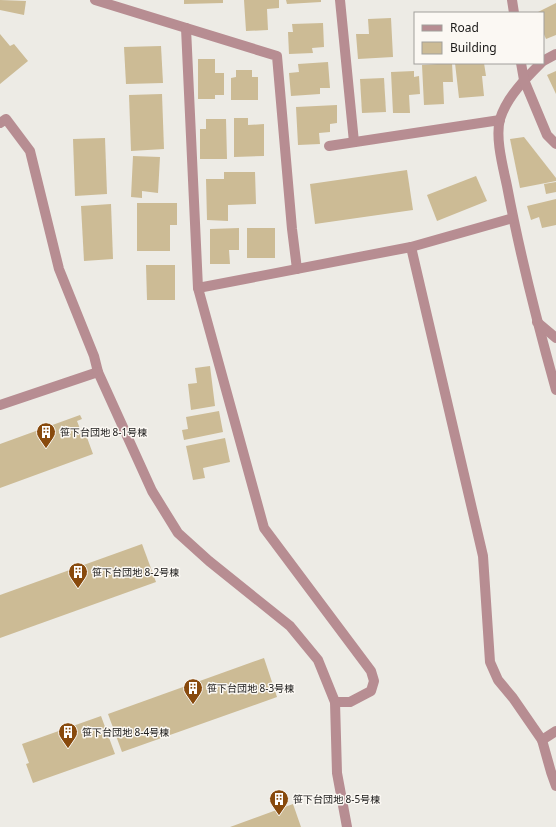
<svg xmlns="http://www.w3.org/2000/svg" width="556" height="827" viewBox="0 0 556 827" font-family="'Noto Sans','Noto Sans JP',sans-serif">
<rect width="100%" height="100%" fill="#edebe5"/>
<g fill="#ccbb95">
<path d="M 0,0 L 26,1 L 24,15 L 0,10 Z"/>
<path d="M 184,0 L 223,0 L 223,3 L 184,4 Z"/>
<path d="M 244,0 L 279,0 L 279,8 L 267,9 L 268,30 L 246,31 Z"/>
<path d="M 286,0 L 321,0 L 321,2 L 287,4 Z"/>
<path d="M 556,3 L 556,35 L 546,39 L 543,32 L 543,13 L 536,13 Z"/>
<path d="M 391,18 L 393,57 L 358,59 L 356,34 L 369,34 L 368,19 Z"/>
<path d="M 323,23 L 324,47 L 312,48 L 313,53 L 289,54 L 288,32 L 293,32 L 292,24 Z"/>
<path d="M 0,34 L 10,46 L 14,44 L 28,61 L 0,84 Z"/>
<path d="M 161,46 L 163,83 L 126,84 L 124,47 Z"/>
<path d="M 198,59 L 215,59 L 215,73 L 224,73 L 224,95 L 215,95 L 215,99 L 198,99 Z"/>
<path d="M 328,62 L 330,88 L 320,88 L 320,94 L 291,96 L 289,73 L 299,72 L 298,64 Z"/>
<path d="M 452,63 L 453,82 L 443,82 L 444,104 L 424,105 L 422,65 Z"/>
<path d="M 455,63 L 484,63 L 486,76 L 482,76 L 484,96 L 459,98 Z"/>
<path d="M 236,70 L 252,70 L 252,77 L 258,77 L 258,100 L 231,100 L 231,78 L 236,77 Z"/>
<path d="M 414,71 L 414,77 L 419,76 L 420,94 L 409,95 L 410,113 L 393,113 L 391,72 Z"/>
<path d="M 556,71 L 556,94 L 547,75 Z"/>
<path d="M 384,78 L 386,112 L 362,113 L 360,79 Z"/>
<path d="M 162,94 L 164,149 L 131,151 L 129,95 Z"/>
<path d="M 337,105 L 337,123 L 330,124 L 330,132 L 319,133 L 320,144 L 298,145 L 296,107 Z"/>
<path d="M 234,118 L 248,118 L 248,125 L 264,124 L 264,156 L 234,157 Z"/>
<path d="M 206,119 L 226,119 L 227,159 L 200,159 L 200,129 L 206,129 Z"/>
<path d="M 524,137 L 556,178 L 556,181 L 520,188 L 510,139 Z"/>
<path d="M 105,138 L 107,194 L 75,196 L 73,139 Z"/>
<path d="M 133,156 L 160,157 L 158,193 L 142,191 L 142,198 L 131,197 Z"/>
<path d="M 407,170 L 413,210 L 315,224 L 310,184 Z"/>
<path d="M 224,172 L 255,172 L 256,204 L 228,205 L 228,221 L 207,220 L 206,179 L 224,179 Z"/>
<path d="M 476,176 L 487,201 L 437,221 L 427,195 Z"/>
<path d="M 556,182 L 556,192 L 546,194 L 544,184 Z"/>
<path d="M 556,199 L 556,225 L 542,228 L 539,217 L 531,220 L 527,206 Z"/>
<path d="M 137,203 L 177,203 L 177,225 L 170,225 L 170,251 L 137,251 Z"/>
<path d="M 111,204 L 113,259 L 84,261 L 81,206 Z"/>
<path d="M 239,228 L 239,250 L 229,250 L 230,264 L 210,264 L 210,229 Z"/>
<rect x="247" y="228" width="28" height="30"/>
<path d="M 146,265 L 175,265 L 175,300 L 147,300 Z"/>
<path d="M 210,366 L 215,406 L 191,410 L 188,384 L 197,383 L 195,368 Z"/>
<path d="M 219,411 L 223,432 L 184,440 L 182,430 L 188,429 L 186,417 Z"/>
<path d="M 80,415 L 82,419 L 77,421 L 82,434 L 85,432 L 93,454 L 0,488 L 0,444 Z"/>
<path d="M 225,438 L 230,462 L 203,468 L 205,478 L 193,480 L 186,446 Z"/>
<path d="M 142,544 L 156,582 L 0,638 L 0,595 Z"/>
<path d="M 264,658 L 277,697 L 122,752 L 108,714 Z"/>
<path d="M 101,716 L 115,754 L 33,783 L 26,764 L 29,763 L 22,744 Z"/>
<path d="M 293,804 L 301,827 L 230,827 Z"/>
</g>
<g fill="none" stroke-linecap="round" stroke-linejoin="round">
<g stroke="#b78d92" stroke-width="10">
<path d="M 340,0 L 354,142"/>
<path d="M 329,146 L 500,120"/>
</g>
<g stroke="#b78d92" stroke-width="10">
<path d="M 95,0 L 277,56 L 292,229 L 297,269"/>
<path d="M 186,28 L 198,288 L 264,528 L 371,671 L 374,681 L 371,691 L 350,702 L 335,702"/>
<path d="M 543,61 L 556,54"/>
<path d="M 541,63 C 525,79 507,97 500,119 C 495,138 503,167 507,186 C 520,255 537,322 556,390"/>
<path d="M 0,123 L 6,119 L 30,151 L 59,269 L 94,356 L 98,372"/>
<path d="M 411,247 L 483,556 L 490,662 L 498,680 L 513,698 L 542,740 L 551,772 L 556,786"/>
<path d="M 198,288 L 411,247 L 513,218"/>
<path d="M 537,322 L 556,338"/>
<path d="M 0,405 L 98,372 L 152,491 L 178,533 L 209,561 L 290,626 L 318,660 L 335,702 L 337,773 L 347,827"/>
<path d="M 542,740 L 556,731"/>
</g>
<g stroke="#b78d92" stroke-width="10">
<path d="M 512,0 L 514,13"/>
<path d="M 521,63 L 524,80 L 547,135 L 556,144"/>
</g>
</g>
<defs>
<g id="building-pin" transform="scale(1)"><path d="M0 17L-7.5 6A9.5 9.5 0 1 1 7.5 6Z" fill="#884a0d" stroke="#fbf8f3"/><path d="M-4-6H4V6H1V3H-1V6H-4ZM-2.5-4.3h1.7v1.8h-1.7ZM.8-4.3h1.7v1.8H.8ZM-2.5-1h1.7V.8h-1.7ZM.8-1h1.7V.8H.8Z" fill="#fff"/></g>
</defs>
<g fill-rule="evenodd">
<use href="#building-pin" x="46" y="432"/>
<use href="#building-pin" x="78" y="572"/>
<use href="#building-pin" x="193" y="688"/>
<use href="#building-pin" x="68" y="732"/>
<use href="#building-pin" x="279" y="799"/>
</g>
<g text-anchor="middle" stroke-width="3" stroke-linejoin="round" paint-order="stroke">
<g font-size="10" fill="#1b1a19" stroke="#fbf8f3" text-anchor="start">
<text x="60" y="436">笹下台団地 8-1号棟</text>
<text x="92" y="576">笹下台団地 8-2号棟</text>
<text x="207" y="692">笹下台団地 8-3号棟</text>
<text x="82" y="736">笹下台団地 8-4号棟</text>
<text x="293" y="803">笹下台団地 8-5号棟</text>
</g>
</g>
<rect x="414" y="12" width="130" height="52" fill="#fbf8f3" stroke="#a19f9c"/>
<rect x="422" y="25" width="20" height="6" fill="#b78d92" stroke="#a19f9c"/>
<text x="450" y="32" font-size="12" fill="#1b1a19">Road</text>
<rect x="422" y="42" width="20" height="12" fill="#ccbb95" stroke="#a19f9c"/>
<text x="450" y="52" font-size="12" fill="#1b1a19">Building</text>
</svg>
